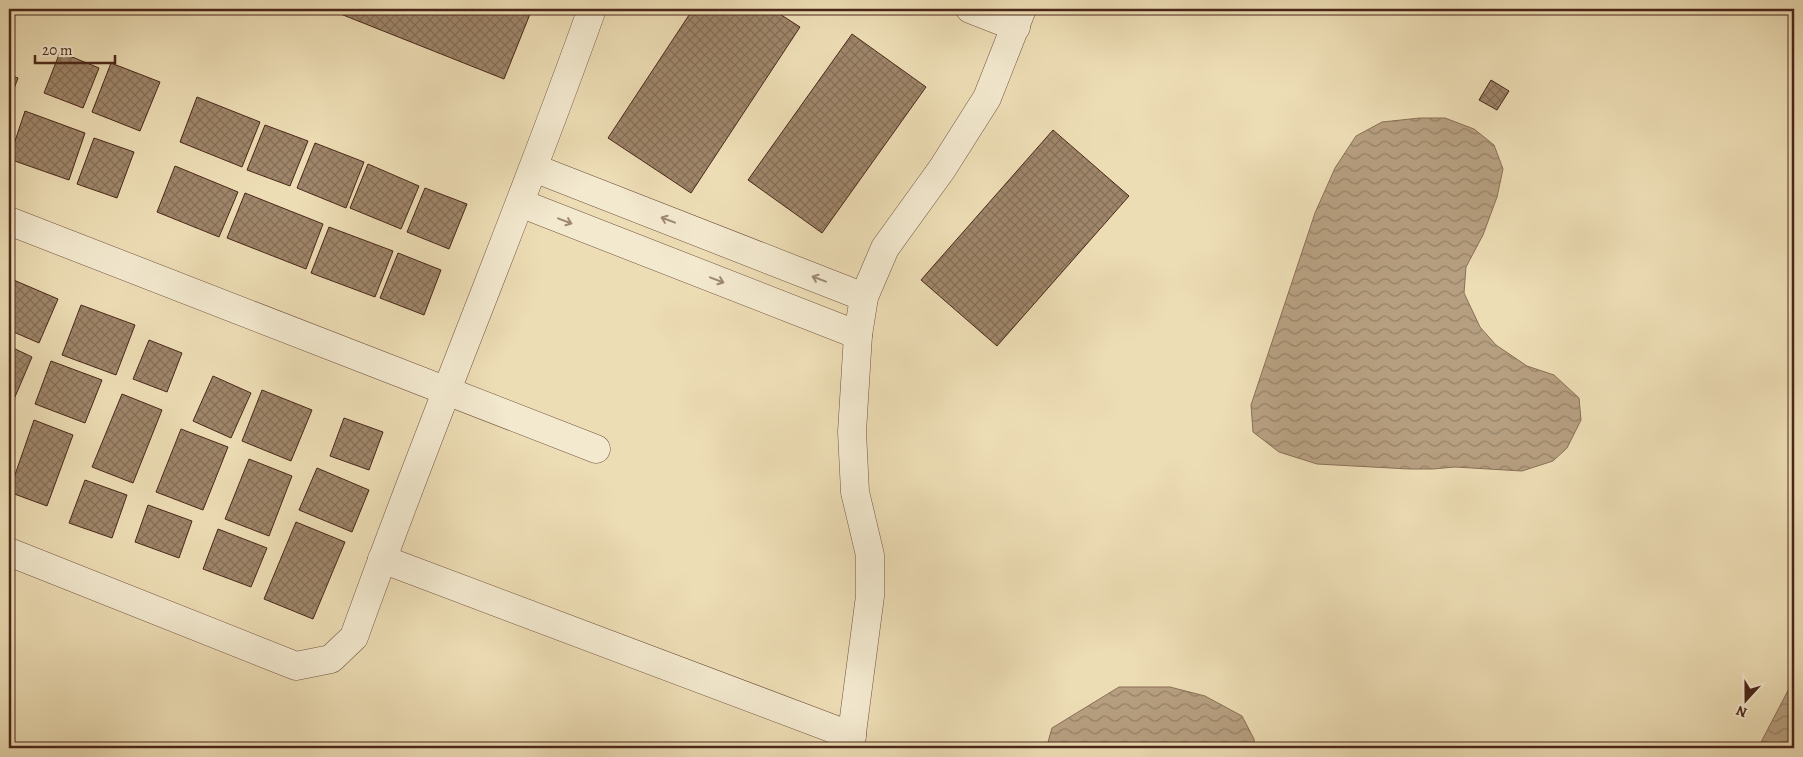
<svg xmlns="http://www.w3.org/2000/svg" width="1803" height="757" viewBox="0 0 1803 757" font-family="Alegreya,serif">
<defs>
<pattern id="water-waves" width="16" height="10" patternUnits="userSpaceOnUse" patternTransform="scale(1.25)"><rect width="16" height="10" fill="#b69f80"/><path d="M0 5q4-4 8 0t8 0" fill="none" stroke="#968268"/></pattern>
<pattern id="building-cross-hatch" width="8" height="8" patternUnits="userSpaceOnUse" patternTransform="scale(1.25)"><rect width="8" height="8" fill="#9f866a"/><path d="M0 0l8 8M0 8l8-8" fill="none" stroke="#846e56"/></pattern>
</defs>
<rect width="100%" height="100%" fill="#edddb5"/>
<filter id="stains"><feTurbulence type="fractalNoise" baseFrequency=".004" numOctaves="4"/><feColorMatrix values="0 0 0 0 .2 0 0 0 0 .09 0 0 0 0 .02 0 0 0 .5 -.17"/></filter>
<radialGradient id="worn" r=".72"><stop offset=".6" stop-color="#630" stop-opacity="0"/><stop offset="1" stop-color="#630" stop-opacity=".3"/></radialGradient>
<g fill="url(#water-waves)" stroke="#8b6f57">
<path d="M 1420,118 L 1445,118 L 1474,129 L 1494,145 L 1503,169 L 1497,197 L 1483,235 L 1466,267 L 1464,293 L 1480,327 L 1496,345 L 1527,366 L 1554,375 L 1579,398 L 1581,420 L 1567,448 L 1553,461 L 1522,471 L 1455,467 L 1433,469 L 1409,469 L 1317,464 L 1279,452 L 1253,432 L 1251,405 L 1315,213 L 1335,168 L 1356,136 L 1382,122 Z"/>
<path d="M 1794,679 L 1794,748 L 1758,748 Z"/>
<path d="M 1119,687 L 1170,687 L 1205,696 L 1242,716 L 1254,739 L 1255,748 L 1059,748 L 1048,742 L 1052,728 Z"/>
</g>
<g fill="url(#building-cross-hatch)" stroke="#4a2719">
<path d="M 328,9 L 532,9 L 504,79 Z"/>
<path d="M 693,9 L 772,9 L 800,27 L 691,193 L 608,138 Z"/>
<path d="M 852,34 L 926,87 L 822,233 L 748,180 Z"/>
<path d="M 60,52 L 99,68 L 83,108 L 44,93 Z"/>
<path d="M 111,63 L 160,82 L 140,131 L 92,112 Z"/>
<path d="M 9,75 L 18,78 L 9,102 Z"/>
<path d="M 1491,80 L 1509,91 L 1497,110 L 1479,100 Z"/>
<path d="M 197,97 L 260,122 L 242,167 L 180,142 Z"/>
<path d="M 25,111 L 85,133 L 69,180 L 9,159 Z"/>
<path d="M 265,125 L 308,141 L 290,186 L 247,170 Z"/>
<path d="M 1053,130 L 1129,196 L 997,346 L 921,280 Z"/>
<path d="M 94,138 L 134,152 L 117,198 L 77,184 Z"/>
<path d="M 315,143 L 364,162 L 346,208 L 297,188 Z"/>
<path d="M 368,164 L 419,186 L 401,229 L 350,208 Z"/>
<path d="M 175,166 L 238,192 L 219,237 L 157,212 Z"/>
<path d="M 425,188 L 467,204 L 449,249 L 407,232 Z"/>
<path d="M 245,193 L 323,224 L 306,269 L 227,238 Z"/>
<path d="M 329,227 L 393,251 L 375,297 L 311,273 Z"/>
<path d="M 398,253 L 441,270 L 424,315 L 380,298 Z"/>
<path d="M 9,278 L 58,299 L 39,343 L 9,330 Z"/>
<path d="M 81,305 L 135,325 L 116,375 L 62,355 Z"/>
<path d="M 149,340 L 182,353 L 167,392 L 133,379 Z"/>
<path d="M 9,346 L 32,357 L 9,411 Z"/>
<path d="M 51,361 L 102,380 L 85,423 L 35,404 Z"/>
<path d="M 213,376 L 251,393 L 231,438 L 193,421 Z"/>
<path d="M 262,390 L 312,410 L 291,461 L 242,441 Z"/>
<path d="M 122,394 L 162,410 L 133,483 L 92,467 Z"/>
<path d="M 344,418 L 383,432 L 369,470 L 330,456 Z"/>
<path d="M 34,420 L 73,435 L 47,506 L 9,492 Z"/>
<path d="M 181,429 L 228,447 L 203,510 L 156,492 Z"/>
<path d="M 249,459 L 292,476 L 269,536 L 225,519 Z"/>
<path d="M 317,468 L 369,490 L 352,532 L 299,510 Z"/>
<path d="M 85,480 L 127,495 L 112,538 L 69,523 Z"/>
<path d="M 148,505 L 192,521 L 179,558 L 135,542 Z"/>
<path d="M 296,522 L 345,542 L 313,619 L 264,599 Z"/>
<path d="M 218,529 L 267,548 L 251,587 L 203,569 Z"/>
</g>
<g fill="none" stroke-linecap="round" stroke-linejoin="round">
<g stroke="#735440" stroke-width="29">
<g id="minor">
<path d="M 970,9 L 1016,27"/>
<path d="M 534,168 L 864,297"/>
<path d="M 520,203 L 858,335"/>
<path d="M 9,221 L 596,449"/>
<path d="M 9,552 L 296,666 L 331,659 L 354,637 C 429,426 517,220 592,9"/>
<path d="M 382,559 L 852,736"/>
<path d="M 850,748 L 870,596 L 870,555 L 855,492 L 852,432 L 858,335 L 864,297 L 885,248 L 942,169 L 987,98 L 1022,9"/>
</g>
</g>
<use href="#minor" stroke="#f3e9cf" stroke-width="28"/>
</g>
<defs><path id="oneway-shaft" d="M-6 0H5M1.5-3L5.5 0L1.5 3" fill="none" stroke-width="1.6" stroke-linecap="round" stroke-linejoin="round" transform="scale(1.25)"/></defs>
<g stroke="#9e8874">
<use href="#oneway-shaft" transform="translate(668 220) rotate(-159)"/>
<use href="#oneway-shaft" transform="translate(565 221) rotate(21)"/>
<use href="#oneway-shaft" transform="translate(819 279) rotate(-159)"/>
<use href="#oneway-shaft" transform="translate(717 280) rotate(21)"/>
</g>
<rect width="1803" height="757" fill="none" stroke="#edddb5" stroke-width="30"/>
<rect x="10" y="10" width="1783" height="737" fill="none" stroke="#4a2719" stroke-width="2.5"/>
<rect x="15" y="15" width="1773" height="727" fill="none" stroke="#4a2719"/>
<g transform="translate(1746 700) rotate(201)" stroke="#f3e9cf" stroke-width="4" paint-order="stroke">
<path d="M0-4L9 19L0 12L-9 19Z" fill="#4a2719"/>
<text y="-8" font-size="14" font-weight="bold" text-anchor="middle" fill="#4a2719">N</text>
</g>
<path d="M35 55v8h80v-8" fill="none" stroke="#4a2719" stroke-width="2.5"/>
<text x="42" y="55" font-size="15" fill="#4a2719" stroke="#f3e9cf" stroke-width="4" paint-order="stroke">20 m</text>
<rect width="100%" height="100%" filter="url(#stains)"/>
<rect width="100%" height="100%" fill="url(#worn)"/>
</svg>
